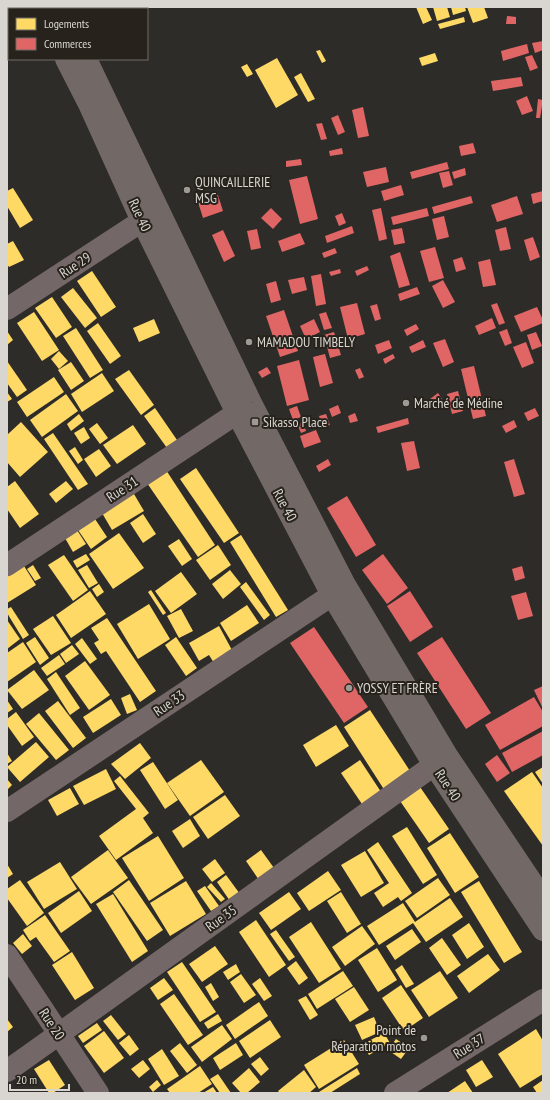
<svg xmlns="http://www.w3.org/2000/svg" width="550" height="1100" viewBox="0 0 550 1100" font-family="'PT Sans Narrow',sans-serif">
<rect width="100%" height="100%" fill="#2e2c28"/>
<g fill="#ffd966">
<path d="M 416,7 L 426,7 L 432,20 L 423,24 Z"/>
<path d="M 433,7 L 447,7 L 450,17 L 437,21 Z"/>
<path d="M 451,7 L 465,7 L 466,11 L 453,15 Z"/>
<path d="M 467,7 L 484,7 L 488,18 L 473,23 Z"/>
<path d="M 464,17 L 465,22 L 440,29 L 438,24 Z"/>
<path d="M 320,50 L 326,61 L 322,63 L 316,51 Z"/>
<path d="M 435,53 L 438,61 L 422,66 L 419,58 Z"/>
<path d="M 277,58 L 298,95 L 276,108 L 255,70 Z"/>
<path d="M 247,64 L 253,74 L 247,77 L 241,67 Z"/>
<path d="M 301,73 L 315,99 L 308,102 L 294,77 Z"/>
<path d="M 13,188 L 33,220 L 20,228 L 7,206 L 7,191 Z"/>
<path d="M 13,241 L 24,260 L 9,267 L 7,264 L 7,244 Z"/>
<path d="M 92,271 L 116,307 L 101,317 L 77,281 Z"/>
<path d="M 73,288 L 97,318 L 85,328 L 61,297 Z"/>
<path d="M 52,297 L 72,327 L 56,338 L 35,308 Z"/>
<path d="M 34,312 L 59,350 L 42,361 L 17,323 Z"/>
<path d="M 154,319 L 160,333 L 139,342 L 133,328 Z"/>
<path d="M 98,323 L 121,356 L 110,364 L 87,331 Z"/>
<path d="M 76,328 L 103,370 L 90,378 L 63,336 Z"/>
<path d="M 7,331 L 13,340 L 7,345 Z"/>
<path d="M 59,351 L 68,361 L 59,369 L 51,359 Z"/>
<path d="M 7,361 L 27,390 L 17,397 L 7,383 Z"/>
<path d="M 71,362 L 84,381 L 71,390 L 58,370 Z"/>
<path d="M 129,370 L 154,405 L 141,415 L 115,379 Z"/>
<path d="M 102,373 L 114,391 L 82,412 L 71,394 Z"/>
<path d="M 54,377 L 64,392 L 27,417 L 17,402 Z"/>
<path d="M 7,392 L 12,399 L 7,402 Z"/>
<path d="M 66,394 L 78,411 L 42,437 L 30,420 Z"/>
<path d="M 155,408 L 177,440 L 167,448 L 144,416 Z"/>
<path d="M 79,414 L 84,421 L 71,431 L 67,424 Z"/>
<path d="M 21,422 L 48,452 L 20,477 L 7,462 L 7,435 Z"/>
<path d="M 97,423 L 108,438 L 100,444 L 89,429 Z"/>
<path d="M 133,425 L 146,444 L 117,464 L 103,445 Z"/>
<path d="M 84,427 L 90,438 L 81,444 L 74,433 Z"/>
<path d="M 53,433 L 88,484 L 78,490 L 44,439 Z"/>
<path d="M 75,447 L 83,460 L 78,464 L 69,451 Z"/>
<path d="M 99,449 L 111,466 L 96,477 L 84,459 Z"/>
<path d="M 196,468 L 239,533 L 224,543 L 180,479 Z"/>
<path d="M 166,470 L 215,545 L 198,557 L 147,483 Z"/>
<path d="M 15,481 L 39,514 L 20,528 L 7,509 L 7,487 Z"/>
<path d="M 66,481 L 73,489 L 56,503 L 49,494 Z"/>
<path d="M 134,494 L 144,511 L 112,530 L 102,513 Z"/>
<path d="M 143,514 L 156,534 L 143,543 L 130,523 Z"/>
<path d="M 95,519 L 107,537 L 91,549 L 78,530 Z"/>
<path d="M 77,530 L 86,544 L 73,552 L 65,538 Z"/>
<path d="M 119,533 L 144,568 L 113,589 L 89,554 Z"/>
<path d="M 241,535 L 288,610 L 276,617 L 230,542 Z"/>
<path d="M 179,539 L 192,559 L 182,566 L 168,546 Z"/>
<path d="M 218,545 L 231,565 L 210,580 L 196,560 Z"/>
<path d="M 86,554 L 90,560 L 77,568 L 73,561 Z"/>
<path d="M 64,555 L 88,590 L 73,601 L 48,565 Z"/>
<path d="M 33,565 L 41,578 L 35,581 L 27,569 Z"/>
<path d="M 87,565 L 98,583 L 89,588 L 78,570 Z"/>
<path d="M 24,566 L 36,585 L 7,603 L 7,577 Z"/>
<path d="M 230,570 L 241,584 L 223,599 L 212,584 Z"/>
<path d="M 181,572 L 197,594 L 171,613 L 155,591 Z"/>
<path d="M 246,582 L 270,615 L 264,620 L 240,587 Z"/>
<path d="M 99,584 L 104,592 L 97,597 L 92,589 Z"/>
<path d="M 151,590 L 166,613 L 163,615 L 148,592 Z"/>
<path d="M 90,591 L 106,614 L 71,638 L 56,615 Z"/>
<path d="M 149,604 L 170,639 L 138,659 L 117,624 Z"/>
<path d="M 247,605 L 259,623 L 231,641 L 220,623 Z"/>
<path d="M 11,607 L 29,635 L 23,639 L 7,613 L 7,609 Z"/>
<path d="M 181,609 L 193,631 L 179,638 L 167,616 Z"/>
<path d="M 53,616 L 71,643 L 51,655 L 33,629 Z"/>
<path d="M 107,618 L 156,691 L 140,702 L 106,651 L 101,654 L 94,643 L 99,640 L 91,628 Z"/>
<path d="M 7,620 L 20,639 L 7,649 Z"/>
<path d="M 219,626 L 233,652 L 214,663 L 209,655 L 199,661 L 189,643 Z"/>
<path d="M 35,637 L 49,658 L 40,665 L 26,643 Z"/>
<path d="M 176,637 L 197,668 L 186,676 L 165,645 Z"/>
<path d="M 82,638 L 97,659 L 90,664 L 75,644 Z"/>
<path d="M 23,642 L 36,662 L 7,682 L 7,653 Z"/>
<path d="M 72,645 L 79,654 L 66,663 L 60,654 Z"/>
<path d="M 59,655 L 65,664 L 47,676 L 41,668 Z"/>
<path d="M 85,661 L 110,695 L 89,710 L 65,676 Z"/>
<path d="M 34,670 L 49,690 L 22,709 L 7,690 Z"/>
<path d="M 56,672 L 80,708 L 70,715 L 47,679 Z"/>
<path d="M 130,694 L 137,710 L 127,714 L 121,698 Z"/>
<path d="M 111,699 L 121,715 L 93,733 L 83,717 Z"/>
<path d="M 7,700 L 13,709 L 7,713 Z"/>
<path d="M 58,701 L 86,738 L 73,748 L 45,711 Z"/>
<path d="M 370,710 L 412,774 L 385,791 L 344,727 Z"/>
<path d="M 16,712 L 34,737 L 22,746 L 7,725 L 7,719 Z"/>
<path d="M 39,713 L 69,750 L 56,760 L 26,724 Z"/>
<path d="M 336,725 L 349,746 L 316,767 L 303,745 Z"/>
<path d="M 36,742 L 49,757 L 20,782 L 7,767 Z"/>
<path d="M 140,743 L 151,758 L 125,779 L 111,764 Z"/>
<path d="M 7,753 L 12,761 L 7,764 Z"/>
<path d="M 201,760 L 224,792 L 190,816 L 167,783 Z"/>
<path d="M 360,760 L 385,798 L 366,810 L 341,773 Z"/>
<path d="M 153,762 L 178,800 L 165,809 L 140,770 Z"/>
<path d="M 543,767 L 543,784 L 535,772 Z"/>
<path d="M 106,769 L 116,789 L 84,805 L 73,786 Z"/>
<path d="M 532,772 L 543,788 L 543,846 L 504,791 Z"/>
<path d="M 120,776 L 149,813 L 143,818 L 153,833 L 116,860 L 99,836 L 136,809 L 114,781 Z"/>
<path d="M 7,779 L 12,785 L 7,790 Z"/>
<path d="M 418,784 L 449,829 L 429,843 L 398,798 Z"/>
<path d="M 70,788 L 79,804 L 57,816 L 48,800 Z"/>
<path d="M 225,795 L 240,816 L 208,839 L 193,817 Z"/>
<path d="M 190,819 L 200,836 L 183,848 L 172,831 Z"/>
<path d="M 407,827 L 437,875 L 423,884 L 392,836 Z"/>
<path d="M 450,833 L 479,877 L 455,893 L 427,848 Z"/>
<path d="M 158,836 L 184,878 L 149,901 L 122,858 Z"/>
<path d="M 378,842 L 412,893 L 401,901 L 398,897 L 383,907 L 374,893 L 389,883 L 367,850 Z"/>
<path d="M 108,850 L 128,878 L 91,904 L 71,877 Z"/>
<path d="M 261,850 L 274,868 L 259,880 L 246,861 Z"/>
<path d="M 365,851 L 384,883 L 361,897 L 341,865 Z"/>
<path d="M 215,859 L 225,873 L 212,882 L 202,869 Z"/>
<path d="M 60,862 L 77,889 L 44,909 L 27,882 Z"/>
<path d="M 7,864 L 13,874 L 7,878 Z"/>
<path d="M 328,871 L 341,890 L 309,911 L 297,893 Z"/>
<path d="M 226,875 L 240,894 L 230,901 L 217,882 Z"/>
<path d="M 438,878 L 450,895 L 417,918 L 405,901 Z"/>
<path d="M 20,880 L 44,913 L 27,926 L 7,898 L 7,889 Z"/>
<path d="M 129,880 L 163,930 L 147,941 L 113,892 Z"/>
<path d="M 186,881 L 206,914 L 170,936 L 150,903 Z"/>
<path d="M 479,881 L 522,952 L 504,963 L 461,892 Z"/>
<path d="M 211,883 L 225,899 L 221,902 L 207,887 Z"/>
<path d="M 205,886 L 219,906 L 211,911 L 197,891 Z"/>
<path d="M 79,891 L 92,911 L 61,933 L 48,913 Z"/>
<path d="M 289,892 L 301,909 L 271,930 L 259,913 Z"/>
<path d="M 341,892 L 361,924 L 347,933 L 327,901 Z"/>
<path d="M 113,894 L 148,951 L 132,962 L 96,904 Z"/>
<path d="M 450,898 L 463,917 L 426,942 L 413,923 L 379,945 L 367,926 L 403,903 L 415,922 Z"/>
<path d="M 45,915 L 70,951 L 54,962 L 36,937 L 30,941 L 23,930 Z"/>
<path d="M 256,920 L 286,965 L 269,977 L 239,932 Z"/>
<path d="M 311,922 L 341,969 L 319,983 L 289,937 Z"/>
<path d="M 469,923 L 484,947 L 467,959 L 452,935 Z"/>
<path d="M 362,926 L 375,944 L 345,966 L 332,947 Z"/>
<path d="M 412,929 L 421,942 L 395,960 L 386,946 Z"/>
<path d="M 276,930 L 295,957 L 289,961 L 270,934 Z"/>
<path d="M 23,934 L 32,946 L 22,954 L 13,943 Z"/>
<path d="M 442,938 L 461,965 L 447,975 L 429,948 Z"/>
<path d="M 215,946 L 228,964 L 202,982 L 189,964 Z"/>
<path d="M 377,948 L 397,980 L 378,992 L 358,960 Z"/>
<path d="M 72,952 L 94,988 L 75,1000 L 52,965 Z"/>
<path d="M 488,954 L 500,970 L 469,993 L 457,976 Z"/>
<path d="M 296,961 L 308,978 L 299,985 L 287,968 Z"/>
<path d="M 182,962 L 216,1012 L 200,1022 L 167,972 Z"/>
<path d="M 236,964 L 240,972 L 228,980 L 223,972 Z"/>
<path d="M 402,965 L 414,984 L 406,988 L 395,970 Z"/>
<path d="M 343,971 L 353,986 L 317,1009 L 308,994 Z"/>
<path d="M 440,971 L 458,998 L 429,1017 L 411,990 Z"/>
<path d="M 241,974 L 256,995 L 244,1003 L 230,982 Z"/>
<path d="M 164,978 L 173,990 L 158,1000 L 150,988 Z"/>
<path d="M 260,978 L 272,996 L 264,1001 L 252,984 Z"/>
<path d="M 211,983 L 219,997 L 213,1001 L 205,987 Z"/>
<path d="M 401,985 L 423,1018 L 404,1031 L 382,998 Z"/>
<path d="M 354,987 L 369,1010 L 350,1022 L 335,999 Z"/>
<path d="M 174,994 L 203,1035 L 188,1045 L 160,1004 Z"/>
<path d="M 306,996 L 318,1015 L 310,1020 L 298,1000 Z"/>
<path d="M 259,1002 L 268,1016 L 235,1039 L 226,1025 Z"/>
<path d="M 218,1014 L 222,1021 L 208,1029 L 204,1023 Z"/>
<path d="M 111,1015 L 126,1034 L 118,1040 L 103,1021 Z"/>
<path d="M 374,1017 L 380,1032 L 362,1040 L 355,1025 Z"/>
<path d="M 7,1019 L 13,1027 L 7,1032 Z"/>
<path d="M 270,1020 L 281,1037 L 250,1058 L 239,1041 Z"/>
<path d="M 97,1023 L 102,1030 L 83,1043 L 78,1036 Z"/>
<path d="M 222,1025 L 232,1039 L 202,1062 L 191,1047 Z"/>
<path d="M 536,1029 L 543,1041 L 543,1074 L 520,1088 L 498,1054 Z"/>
<path d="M 104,1031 L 124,1058 L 104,1073 L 84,1046 Z"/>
<path d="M 384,1033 L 390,1043 L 369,1055 L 363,1044 Z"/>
<path d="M 129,1035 L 139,1049 L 130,1056 L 119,1043 Z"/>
<path d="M 396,1039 L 409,1048 L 401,1059 L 388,1050 Z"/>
<path d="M 344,1040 L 359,1064 L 319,1089 L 304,1065 Z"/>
<path d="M 180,1043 L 197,1065 L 187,1073 L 170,1051 Z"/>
<path d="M 236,1043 L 243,1055 L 220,1070 L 213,1058 Z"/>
<path d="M 162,1049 L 179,1076 L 164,1085 L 148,1059 Z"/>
<path d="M 260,1057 L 269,1069 L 261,1076 L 251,1064 Z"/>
<path d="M 49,1060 L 65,1085 L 53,1093 L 49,1093 L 34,1069 Z"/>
<path d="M 143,1060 L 150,1069 L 139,1078 L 131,1069 Z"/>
<path d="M 482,1060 L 493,1077 L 476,1087 L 466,1070 Z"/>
<path d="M 200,1066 L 212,1084 L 198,1093 L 170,1093 L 167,1089 Z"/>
<path d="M 249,1068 L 260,1082 L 247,1093 L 241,1093 L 232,1083 Z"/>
<path d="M 357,1068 L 360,1074 L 330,1093 L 320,1093 L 319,1092 Z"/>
<path d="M 304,1070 L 316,1087 L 309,1093 L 280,1093 L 278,1091 Z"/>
<path d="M 218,1074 L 231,1093 L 220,1093 L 210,1079 Z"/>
<path d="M 157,1080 L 161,1085 L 153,1092 L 149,1087 Z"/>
<path d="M 543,1080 L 543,1093 L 537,1093 L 533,1087 Z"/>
<path d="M 465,1081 L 473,1093 L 447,1093 Z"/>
<path d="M 213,1087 L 217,1093 L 203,1093 Z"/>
</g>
<g fill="#e06666">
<path d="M 507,16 L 516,17 L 516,24 L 506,24 Z"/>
<path d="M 543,41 L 543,50 L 535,53 L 532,43 Z"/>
<path d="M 527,44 L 529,53 L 503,61 L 501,51 Z"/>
<path d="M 532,55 L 538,68 L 530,71 L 525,57 Z"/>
<path d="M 521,77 L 523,86 L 493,91 L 491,81 Z"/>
<path d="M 527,96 L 533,111 L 522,115 L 516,101 Z"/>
<path d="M 538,99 L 543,100 L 540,118 L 536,118 Z"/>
<path d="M 363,107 L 369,136 L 358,138 L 352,110 Z"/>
<path d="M 338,115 L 345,132 L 338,135 L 331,118 Z"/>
<path d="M 322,123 L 327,139 L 321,140 L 316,124 Z"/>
<path d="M 473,143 L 476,153 L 461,156 L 459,146 Z"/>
<path d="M 342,148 L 343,154 L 330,156 L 329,151 Z"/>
<path d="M 301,159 L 302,165 L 286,167 L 286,161 Z"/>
<path d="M 447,162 L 449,169 L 412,179 L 410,172 Z"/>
<path d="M 386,167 L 389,182 L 367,187 L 363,172 Z"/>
<path d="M 465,168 L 466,175 L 454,179 L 452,172 Z"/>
<path d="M 449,171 L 453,185 L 443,188 L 439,173 Z"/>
<path d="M 307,176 L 318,219 L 300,224 L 289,180 Z"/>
<path d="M 401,185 L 404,195 L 384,201 L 381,191 Z"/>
<path d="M 543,191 L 543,201 L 533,204 L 531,194 Z"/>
<path d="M 217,192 L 223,211 L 203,218 L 197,199 Z"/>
<path d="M 471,196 L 473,203 L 434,214 L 432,207 Z"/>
<path d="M 517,196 L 523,214 L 497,222 L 491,205 Z"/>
<path d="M 271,208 L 282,219 L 273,229 L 261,218 Z"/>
<path d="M 381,208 L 387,239 L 379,241 L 372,210 Z"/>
<path d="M 427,208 L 429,216 L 393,225 L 391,217 Z"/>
<path d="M 342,213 L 346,223 L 339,226 L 335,216 Z"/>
<path d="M 444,216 L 449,237 L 437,240 L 432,219 Z"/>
<path d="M 352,226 L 354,233 L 327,243 L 325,236 Z"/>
<path d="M 506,227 L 511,249 L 500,251 L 495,230 Z"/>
<path d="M 402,228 L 405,243 L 394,245 L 391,230 Z"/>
<path d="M 257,229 L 261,248 L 251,250 L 247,231 Z"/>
<path d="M 223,230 L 235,256 L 224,262 L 212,235 Z"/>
<path d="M 300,233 L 305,244 L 282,252 L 278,241 Z"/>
<path d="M 533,237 L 540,257 L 530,261 L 524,240 Z"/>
<path d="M 435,247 L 444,278 L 429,282 L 420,251 Z"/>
<path d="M 335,248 L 337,253 L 324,258 L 322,253 Z"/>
<path d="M 400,252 L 410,285 L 399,288 L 390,256 Z"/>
<path d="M 462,257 L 466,269 L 456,272 L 453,260 Z"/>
<path d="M 490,259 L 496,285 L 483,287 L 478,262 Z"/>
<path d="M 367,266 L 369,270 L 357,276 L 355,271 Z"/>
<path d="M 340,269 L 341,273 L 331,276 L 329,272 Z"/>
<path d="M 321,274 L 326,304 L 316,306 L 311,276 Z"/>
<path d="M 304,277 L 307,290 L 292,294 L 288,280 Z"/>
<path d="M 443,280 L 455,302 L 443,308 L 432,286 Z"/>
<path d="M 276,281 L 281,300 L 271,303 L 266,284 Z"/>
<path d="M 417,287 L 420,294 L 400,301 L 398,294 Z"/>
<path d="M 357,303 L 365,334 L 348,339 L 340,307 Z"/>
<path d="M 497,303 L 505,323 L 499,325 L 491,305 Z"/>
<path d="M 377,304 L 381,319 L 375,321 L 370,306 Z"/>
<path d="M 537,307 L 543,320 L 543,323 L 521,332 L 514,316 Z"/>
<path d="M 284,310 L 298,351 L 280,357 L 266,316 Z"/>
<path d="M 326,312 L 332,328 L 324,330 L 319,314 Z"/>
<path d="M 492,318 L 496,328 L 479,335 L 475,326 Z"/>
<path d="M 314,319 L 320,332 L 306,339 L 300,326 Z"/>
<path d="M 416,324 L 419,329 L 407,336 L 404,330 Z"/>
<path d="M 507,329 L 512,343 L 505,346 L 499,332 Z"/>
<path d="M 334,332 L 341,355 L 330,358 L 324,335 Z"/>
<path d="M 536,332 L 542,346 L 532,350 L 527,335 Z"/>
<path d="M 445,339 L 454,362 L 443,367 L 433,343 Z"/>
<path d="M 389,340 L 392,348 L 378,354 L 375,345 Z"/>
<path d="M 423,340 L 426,347 L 412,353 L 409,347 Z"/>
<path d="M 526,342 L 534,363 L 522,368 L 513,347 Z"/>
<path d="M 325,354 L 333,383 L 320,387 L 313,357 Z"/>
<path d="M 393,354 L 395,358 L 385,364 L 383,359 Z"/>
<path d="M 299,360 L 309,400 L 287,406 L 277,366 Z"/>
<path d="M 474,366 L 486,416 L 473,419 L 461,369 Z"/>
<path d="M 267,367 L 271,373 L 262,378 L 258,372 Z"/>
<path d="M 360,368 L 364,377 L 359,379 L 355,370 Z"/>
<path d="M 458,391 L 463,411 L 452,414 L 447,394 Z"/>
<path d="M 438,393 L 442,399 L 433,404 L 430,399 Z"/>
<path d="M 338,405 L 341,413 L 332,417 L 329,409 Z"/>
<path d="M 297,406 L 301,417 L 293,420 L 289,409 Z"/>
<path d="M 535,408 L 539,416 L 528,421 L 524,413 Z"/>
<path d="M 355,413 L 358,421 L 350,423 L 348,416 Z"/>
<path d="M 326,414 L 330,425 L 322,427 L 319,416 Z"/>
<path d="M 408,418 L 409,424 L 378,433 L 376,427 Z"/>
<path d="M 514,420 L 517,427 L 506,433 L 502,426 Z"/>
<path d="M 303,422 L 306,431 L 301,433 L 297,424 Z"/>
<path d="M 316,430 L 321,442 L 304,448 L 300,436 Z"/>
<path d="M 414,441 L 420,468 L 407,471 L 401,443 Z"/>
<path d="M 328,459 L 331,465 L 319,472 L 316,466 Z"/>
<path d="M 514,459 L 525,494 L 514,497 L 504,462 Z"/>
<path d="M 347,496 L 376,545 L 356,557 L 327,508 Z"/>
<path d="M 383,554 L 408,588 L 387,604 L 362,570 Z"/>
<path d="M 522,566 L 525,578 L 515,581 L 512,569 Z"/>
<path d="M 410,591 L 433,627 L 410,642 L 387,606 Z"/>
<path d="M 526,592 L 533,616 L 518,620 L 511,596 Z"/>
<path d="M 314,627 L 368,707 L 344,723 L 290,643 Z"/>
<path d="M 442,637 L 491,713 L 466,729 L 417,653 Z"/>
<path d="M 543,686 L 543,709 L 534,690 Z"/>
<path d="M 534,697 L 543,712 L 543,726 L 500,750 L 485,725 Z"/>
<path d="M 543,731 L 543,755 L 512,772 L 502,753 Z"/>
<path d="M 497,755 L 510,773 L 497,782 L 485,764 Z"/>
</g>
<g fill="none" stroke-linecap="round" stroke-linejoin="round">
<g stroke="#746767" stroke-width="22">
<path d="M 7,38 L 9,36"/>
<path d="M 7,309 L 142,221"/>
<path d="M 7,565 L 237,413"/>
<path d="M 7,811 L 332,595"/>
<path d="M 7,955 L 98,1093"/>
<path d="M 7,1071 L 59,1034 L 434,765"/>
<path d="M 395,1093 L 543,1000"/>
</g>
<g stroke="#726866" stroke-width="22">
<path d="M 39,7 L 40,9"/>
<path d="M 61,7 L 62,9"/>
<path d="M 66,59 L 89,104 L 142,221 L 237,413 L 332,595 L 434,765 L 543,930"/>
<path d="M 86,59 L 251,403 L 345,585 L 446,754 L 543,899"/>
</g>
</g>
<g fill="#9d9a96" stroke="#27231c" stroke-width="1.5">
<circle cx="187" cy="190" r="4"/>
<circle cx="249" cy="342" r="4"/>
<circle cx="406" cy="403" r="4"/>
<rect x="251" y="418" width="8" height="8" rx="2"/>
<circle cx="349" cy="688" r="4"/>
<circle cx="424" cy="1038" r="4"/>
</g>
<g text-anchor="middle" stroke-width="4" stroke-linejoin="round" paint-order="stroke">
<g font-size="14" fill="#d9d6d1" stroke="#27231c" text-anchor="start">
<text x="195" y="187">QUINCAILLERIE<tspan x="195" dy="16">MSG</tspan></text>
<text x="257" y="347">MAMADOU TIMBELY</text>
<text x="414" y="408">Marché de Médine</text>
<text x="263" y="427">Sikasso Place</text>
<text x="357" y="693">YOSSY ET FRÈRE</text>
<text x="416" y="1035" text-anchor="end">Point de<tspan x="416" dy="16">Réparation motos</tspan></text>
</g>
<g font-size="14" fill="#d9d6d1" stroke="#27231c">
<text transform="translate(140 215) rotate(65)" y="5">Rue 40</text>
<text transform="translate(75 265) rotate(-33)" y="5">Rue 29</text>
<text transform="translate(122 489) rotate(-33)" y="5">Rue 31</text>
<text transform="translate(285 505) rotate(62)" y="5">Rue 40</text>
<text transform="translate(169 703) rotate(-34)" y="5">Rue 33</text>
<text transform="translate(448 785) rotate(57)" y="5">Rue 40</text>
<text transform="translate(221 918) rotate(-36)" y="5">Rue 35</text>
<text transform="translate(52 1024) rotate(57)" y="5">Rue 20</text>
<text transform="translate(469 1046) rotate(-32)" y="5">Rue 37</text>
</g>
</g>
<rect width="550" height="1100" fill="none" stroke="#d9d6d1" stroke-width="16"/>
<rect x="8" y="8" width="140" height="52" fill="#27231c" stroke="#6e6b64"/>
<rect x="16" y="18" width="20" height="12" fill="#ffd966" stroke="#6e6b64"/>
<text x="44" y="28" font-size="12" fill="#d9d6d1">Logements</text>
<rect x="16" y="38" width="20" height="12" fill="#e06666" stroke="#6e6b64"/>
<text x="44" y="48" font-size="12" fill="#d9d6d1">Commerces</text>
<path d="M10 1084v6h59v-6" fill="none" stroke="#d9d6d1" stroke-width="2"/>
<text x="16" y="1084" font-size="12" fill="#d9d6d1" stroke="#27231c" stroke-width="3" paint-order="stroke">20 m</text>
</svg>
